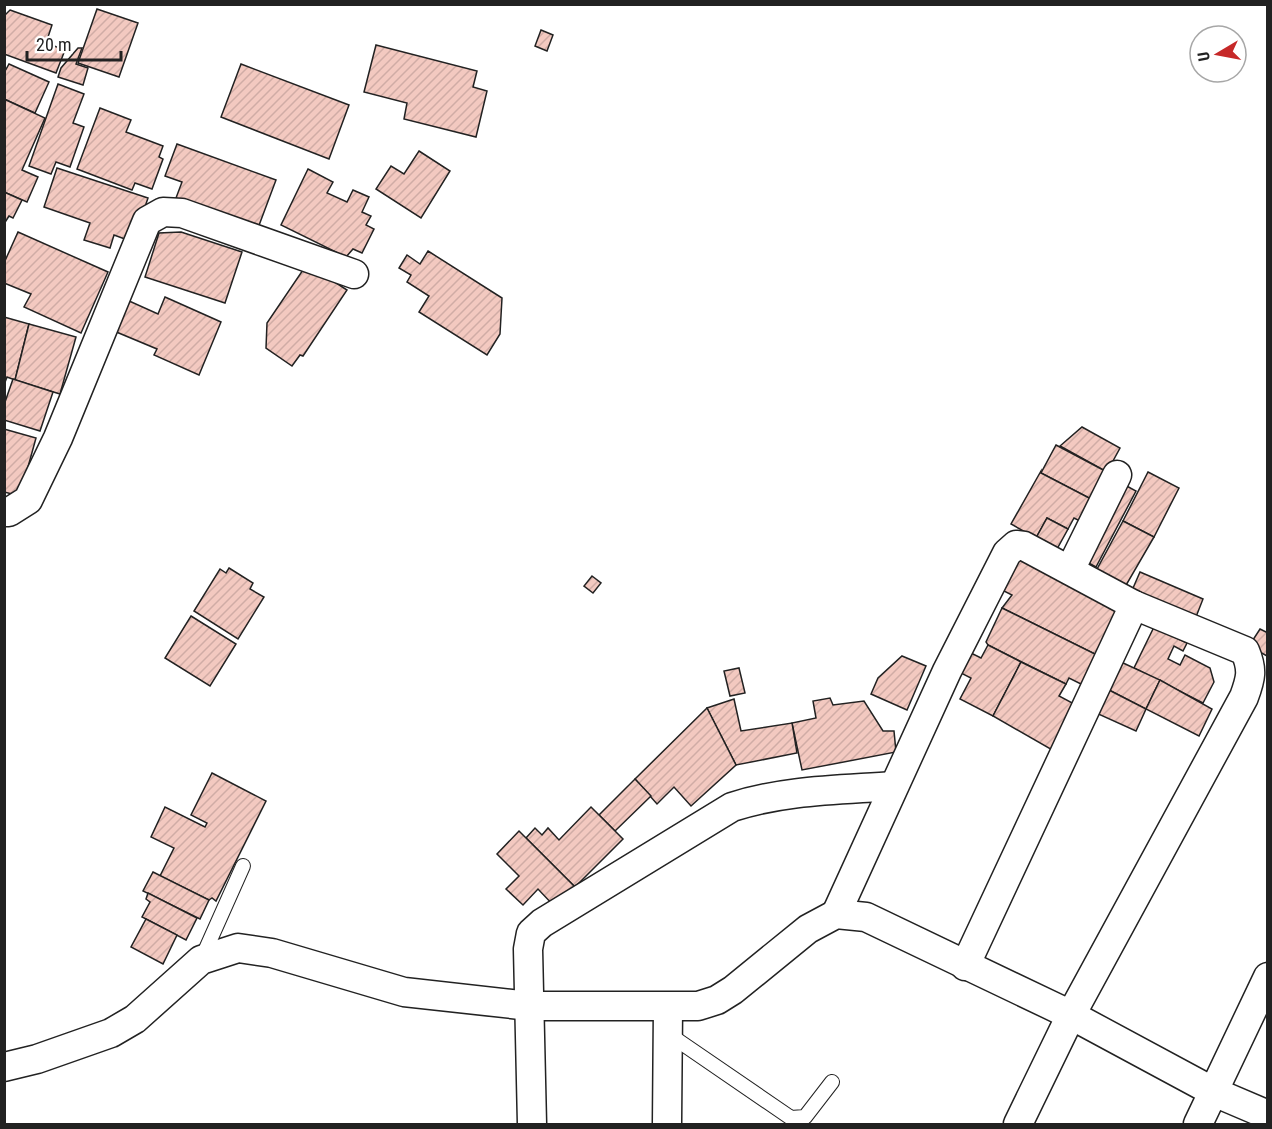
<svg xmlns="http://www.w3.org/2000/svg" width="1272" height="1129" viewBox="0 0 1272 1129" font-family="'Roboto Condensed',sans-serif">
<defs>
<pattern id="building-hatch" width="6" height="6" patternUnits="userSpaceOnUse" patternTransform="scale(1.5)"><rect width="6" height="6" fill="#f3c9c0"/><path d="M-1 1l2-2M0 6l6-6M5 7l2-2" fill="none" stroke="#d0aca5"/></pattern>
</defs>
<rect width="100%" height="100%" fill="#fff"/>
<g fill="url(#building-hatch)" stroke="#222" stroke-width="1.5">
<path d="M 97,9 L 138,23 L 119,77 L 78,63 Z"/>
<path d="M 10,10 L 52,25 L 46,43 L 65,50 L 56,73 L 4,54 L 4,16 Z"/>
<path d="M 541,30 L 553,35 L 547,51 L 535,46 Z"/>
<path d="M 376,45 L 477,71 L 473,87 L 487,91 L 476,137 L 404,119 L 407,103 L 364,92 Z"/>
<path d="M 78,48 L 82,48 L 76,64 L 88,68 L 83,85 L 58,77 L 61,68 Z"/>
<path d="M 9,64 L 49,82 L 35,113 L 4,99 L 4,73 Z"/>
<path d="M 241,64 L 349,105 L 329,159 L 221,117 Z"/>
<path d="M 58,84 L 84,94 L 73,123 L 84,127 L 70,167 L 56,162 L 51,174 L 29,166 Z"/>
<path d="M 4,99 L 45,118 L 22,170 L 38,177 L 27,202 L 4,192 Z"/>
<path d="M 100,108 L 131,120 L 126,132 L 163,146 L 159,157 L 163,159 L 152,189 L 135,183 L 132,190 L 77,169 Z"/>
<path d="M 177,144 L 276,180 L 258,228 L 176,198 L 182,182 L 165,176 Z"/>
<path d="M 419,151 L 450,171 L 421,218 L 376,189 L 391,166 L 404,174 Z"/>
<path d="M 57,168 L 148,198 L 133,242 L 114,235 L 110,248 L 84,240 L 90,223 L 44,207 Z"/>
<path d="M 308,169 L 333,182 L 327,193 L 347,202 L 353,190 L 369,197 L 362,212 L 371,216 L 366,225 L 374,229 L 362,253 L 353,249 L 346,257 L 281,225 Z"/>
<path d="M 4,192 L 22,200 L 13,218 L 9,216 L 4,224 Z"/>
<path d="M 18,232 L 108,272 L 81,333 L 24,307 L 31,294 L 4,283 L 4,263 Z"/>
<path d="M 181,232 L 242,252 L 225,303 L 145,277 L 159,233 Z"/>
<path d="M 428,251 L 502,298 L 500,334 L 487,355 L 419,312 L 429,296 L 407,282 L 411,275 L 399,268 L 407,255 L 420,264 Z"/>
<path d="M 307,264 L 347,290 L 303,356 L 300,355 L 292,366 L 266,348 L 267,323 Z"/>
<path d="M 165,297 L 221,322 L 199,375 L 154,355 L 157,349 L 114,331 L 127,300 L 158,314 Z"/>
<path d="M 4,317 L 29,324 L 15,380 L 7,377 L 4,385 Z"/>
<path d="M 29,324 L 76,337 L 60,394 L 15,380 Z"/>
<path d="M 13,379 L 53,392 L 40,431 L 4,420 L 4,405 Z"/>
<path d="M 1082,427 L 1120,448 L 1107,472 L 1060,446 Z"/>
<path d="M 4,429 L 36,438 L 20,496 L 4,492 Z"/>
<path d="M 1056,445 L 1107,472 L 1093,500 L 1041,473 Z"/>
<path d="M 1041,471 L 1041,473 L 1093,500 L 1082,522 L 1074,518 L 1068,529 L 1047,518 L 1036,538 L 1011,524 Z"/>
<path d="M 1148,472 L 1179,488 L 1154,537 L 1123,521 Z"/>
<path d="M 1123,484 L 1136,491 L 1096,567 L 1083,560 Z"/>
<path d="M 1047,518 L 1068,529 L 1057,549 L 1036,538 Z"/>
<path d="M 1123,521 L 1154,537 L 1125,587 L 1096,571 Z"/>
<path d="M 1021,559 L 1124,611 L 1103,658 L 1002,608 L 1012,595 L 998,588 L 1011,563 Z"/>
<path d="M 229,568 L 253,583 L 250,589 L 264,597 L 238,639 L 194,611 L 220,569 L 226,573 Z"/>
<path d="M 1140,572 L 1203,599 L 1194,622 L 1130,595 Z"/>
<path d="M 592,576 L 601,583 L 593,593 L 584,586 Z"/>
<path d="M 1002,608 L 1103,658 L 1089,688 L 1069,678 L 1066,684 L 988,645 L 986,642 Z"/>
<path d="M 191,616 L 236,644 L 210,686 L 165,658 Z"/>
<path d="M 1154,627 L 1187,643 L 1183,651 L 1174,646 L 1168,659 L 1180,665 L 1185,655 L 1210,668 L 1214,682 L 1203,703 L 1134,668 Z"/>
<path d="M 1260,629 L 1268,633 L 1267,656 L 1249,646 Z"/>
<path d="M 988,645 L 1021,662 L 993,716 L 960,699 L 971,678 L 955,670 L 965,650 L 981,658 Z"/>
<path d="M 902,656 L 926,666 L 907,710 L 871,694 L 878,678 Z"/>
<path d="M 1021,662 L 1066,684 L 1059,696 L 1078,706 L 1054,751 L 993,716 Z"/>
<path d="M 1121,662 L 1160,680 L 1146,709 L 1107,689 Z"/>
<path d="M 739,668 L 745,693 L 730,696 L 724,671 Z"/>
<path d="M 1160,680 L 1212,709 L 1199,736 L 1146,709 Z"/>
<path d="M 1107,689 L 1146,709 L 1136,731 L 1096,713 Z"/>
<path d="M 830,698 L 833,705 L 864,701 L 883,731 L 894,731 L 896,752 L 802,770 L 792,723 L 816,718 L 813,701 Z"/>
<path d="M 734,699 L 741,731 L 792,723 L 797,753 L 736,765 L 707,708 Z"/>
<path d="M 707,708 L 736,765 L 691,806 L 674,787 L 657,804 L 635,779 Z"/>
<path d="M 212,773 L 266,801 L 216,901 L 212,898 L 209,900 L 160,876 L 174,848 L 151,837 L 165,807 L 205,827 L 207,823 L 191,815 Z"/>
<path d="M 635,779 L 651,796 L 615,831 L 599,815 Z"/>
<path d="M 591,807 L 623,839 L 575,887 L 526,838 L 535,828 L 542,835 L 548,828 L 559,840 Z"/>
<path d="M 519,831 L 575,887 L 555,907 L 538,889 L 523,905 L 506,889 L 519,876 L 497,854 Z"/>
<path d="M 153,872 L 209,900 L 200,919 L 143,891 Z"/>
<path d="M 148,893 L 197,918 L 186,940 L 142,917 L 150,902 L 146,899 Z"/>
<path d="M 146,919 L 177,935 L 163,964 L 131,947 Z"/>
</g>
<g fill="none" stroke-linecap="round" stroke-linejoin="round">
<g stroke="#222" stroke-width="16">
<g id="service">
<path d="M 202,958 L 243,866"/>
<path d="M 667,1033 L 791,1118 L 805,1117 L 832,1082"/>
</g>
</g>
<g stroke="#222" stroke-width="31">
<g id="minor">
<path d="M 4,512 L 9,512 L 28,500 L 58,438 L 147,221 L 163,212 L 182,213 L 354,274"/>
<path d="M 1070,570 L 1117,475"/>
<path d="M 836,914 L 947,671 L 1007,553 L 1016,545 L 1024,546 L 1134,605 L 1245,651 C 1253,670 1251,678 1244,697 L 1071,1015 L 1018,1124"/>
<path d="M 965,966 L 1134,605"/>
<path d="M 4,1067 L 37,1059 L 111,1033 L 135,1019 L 201,960 L 238,948 L 272,953 L 404,992 L 530,1006 L 698,1006 L 717,1000 L 733,990 L 808,929 L 836,914 L 866,917 L 1071,1015 L 1214,1092 L 1268,1115"/>
<path d="M 532,1124 L 528,949 L 531,933 L 542,923 L 732,807 C 784,790 839,790 893,786"/>
<path d="M 667,1124 L 668,1007"/>
<path d="M 1198,1124 L 1268,977"/>
</g>
</g>
<use href="#service" stroke="#fff" stroke-width="14"/>
<use href="#minor" stroke="#fff" stroke-width="28"/>
</g>
<rect width="1272" height="1129" fill="none" stroke="#222222" stroke-width="12"/>
<g transform="translate(1218 54) rotate(260)"><circle r="28" fill="#ffffff" stroke="#a7a7a7" stroke-width="1.5"/>
<path d="M0-4.5L10 22L0 15L-10 22Z" fill="#c62828"/>
<text y="-9" font-size="16" font-weight="bold" text-anchor="middle" fill="#222222">U</text>
</g>
<path d="M27 51v9h94v-9" fill="none" stroke="#222222" stroke-width="3"/>
<text x="36" y="51" font-size="18" fill="#222222" stroke="#ffffff" stroke-width="4.5" paint-order="stroke">20 m</text>
</svg>
